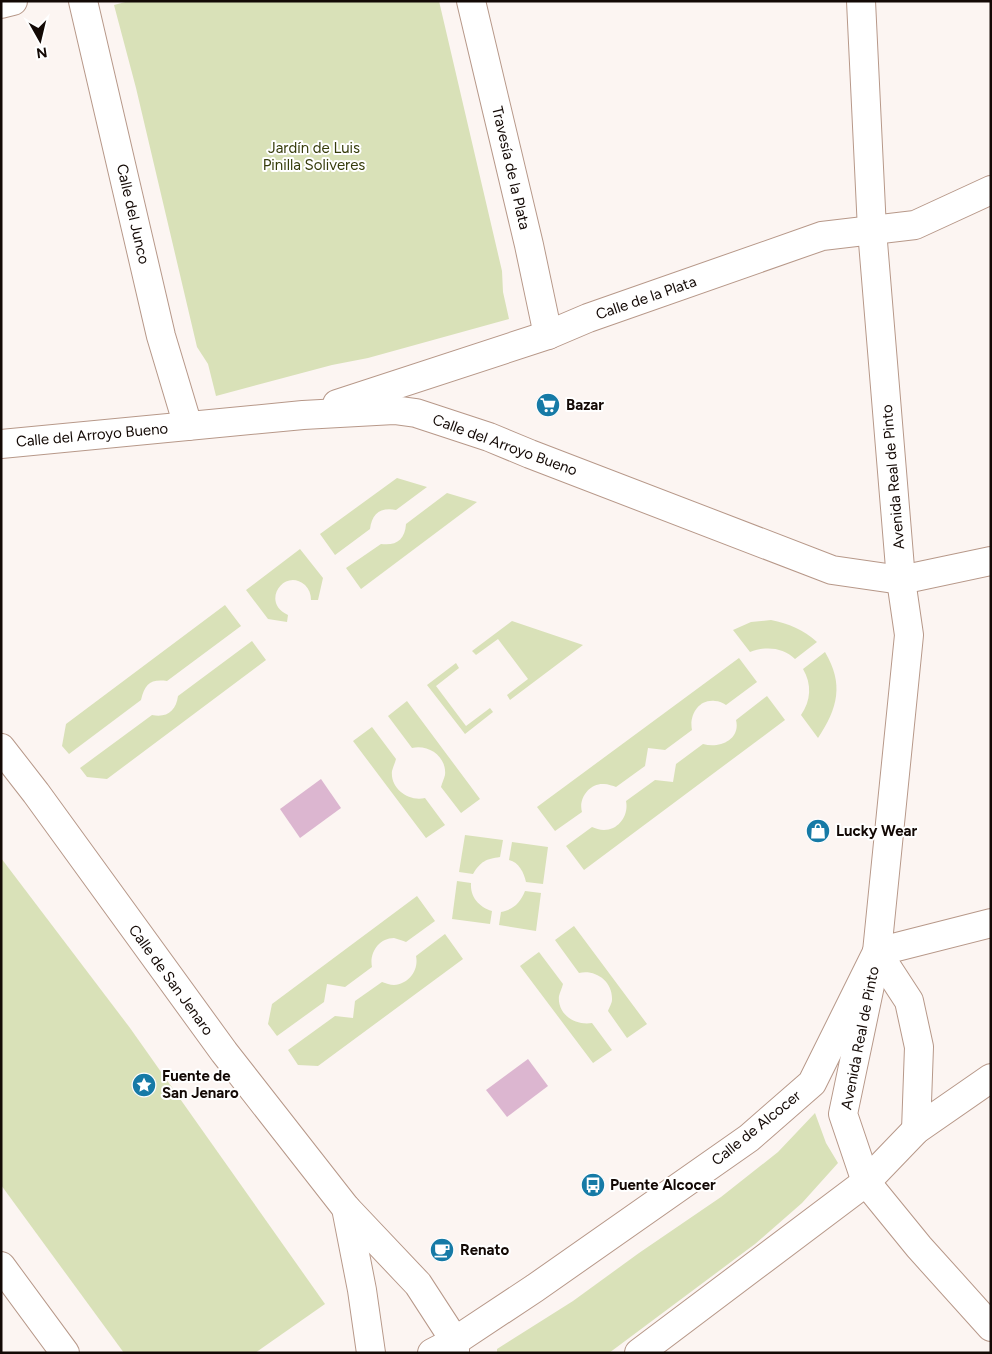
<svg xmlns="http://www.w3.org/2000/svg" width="992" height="1354" viewBox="0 0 992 1354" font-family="Figtree,sans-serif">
<rect width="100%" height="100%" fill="#fcf5f2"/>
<g fill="#d9e1b8">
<path d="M 129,1 L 439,1 L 502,271 L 503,292 L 509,319 L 368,358 L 332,365 L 216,396 L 208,364 L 197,347 L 136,88 L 114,5 Z"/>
<path d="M 397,478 L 427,487 L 396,510 C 380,507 372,514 370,529 L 335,555 L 320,534 Z"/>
<path d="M 447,493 L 477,502 L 361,589 L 346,568 L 381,544 C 396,546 405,540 406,524 Z"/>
<path d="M 300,549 L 323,578 L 318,600 L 311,600 C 311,594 309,589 305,585 C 284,567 260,603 288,615 L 287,622 L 268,619 L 246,590 Z"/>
<path d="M 225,605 L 241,626 L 167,681 C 150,679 145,684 141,700 L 69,754 L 62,746 L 66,724 Z"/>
<path d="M 771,620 C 789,624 803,629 817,642 L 795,659 C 783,647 765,646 750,652 L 733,630 L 751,622 Z"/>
<path d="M 512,621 L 583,645 L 510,700 L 507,695 L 528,679 L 498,639 L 476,655 L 472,651 Z"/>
<path d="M 252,641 L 266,660 L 107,779 L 87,777 L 80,768 L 152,715 C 167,718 176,711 178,696 Z"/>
<path d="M 825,652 C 844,684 838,708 818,738 L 801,715 C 811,701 812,684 803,669 Z"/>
<path d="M 739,658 L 757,682 L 726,705 C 723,703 719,701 715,701 C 698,699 689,716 692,730 L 665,750 L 648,748 L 645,766 L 616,787 C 613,786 608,784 604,784 C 590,783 578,798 582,812 L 555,831 L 537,807 Z"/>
<path d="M 456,663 L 459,668 L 436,686 L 466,726 L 490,708 L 493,712 L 465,734 L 427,685 Z"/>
<path d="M 767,696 L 785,720 L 584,870 L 566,846 L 592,827 C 595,828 600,830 604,830 C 619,830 629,815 626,801 L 655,780 L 673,782 L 676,764 L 703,744 C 719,749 741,740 736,720 Z"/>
<path d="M 407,701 L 480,799 L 461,813 L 441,787 C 442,783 444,779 445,775 C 447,757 429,744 412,748 L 388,716 Z"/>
<path d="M 372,727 L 396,759 C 395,763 393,767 392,771 C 390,789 409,802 425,798 L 445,825 L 426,838 L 353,741 Z"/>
<path d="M 465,835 L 503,840 L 500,857 C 486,859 481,861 473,874 L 459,872 Z"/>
<path d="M 512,842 L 548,847 L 543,884 L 526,882 C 524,873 519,862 509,860 Z"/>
<path d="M 1,858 L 130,1028 L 325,1304 L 255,1353 L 124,1353 L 1,1185 Z"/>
<path d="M 457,881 L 471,883 C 470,897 479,907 492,911 L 490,924 L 452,919 Z"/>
<path d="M 525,891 L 541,893 L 536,931 L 499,925 L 501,912 C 514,909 520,903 525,891 Z"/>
<path d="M 417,896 L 435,921 L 406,942 C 403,941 398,939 394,938 C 379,938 369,953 372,967 L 345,987 L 327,984 L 324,1002 L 277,1036 L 268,1024 L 272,1004 Z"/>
<path d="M 574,926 L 647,1024 L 627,1038 L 608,1011 C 609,1008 612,1003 612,1000 C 613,981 595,969 579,973 L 555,940 Z"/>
<path d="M 445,934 L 463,959 L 318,1066 L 298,1065 L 288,1050 L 335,1016 L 353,1018 L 355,1001 L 382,982 C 386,983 390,985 394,985 C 409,984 419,970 416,956 Z"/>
<path d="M 539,952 L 563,984 C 562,988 560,992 559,996 C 557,1014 575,1026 592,1023 L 612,1050 L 593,1063 L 520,966 Z"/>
<path d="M 815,1113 L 826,1143 L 838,1163 L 802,1203 L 755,1244 L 609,1353 L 497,1353 L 497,1349 L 573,1301 L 639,1253 L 721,1197 L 778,1152 Z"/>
</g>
<g fill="#dcb6d0">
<path d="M 321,779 L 341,808 L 300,838 L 280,809 Z"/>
<path d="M 528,1059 L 548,1086 L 507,1117 L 486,1090 Z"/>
</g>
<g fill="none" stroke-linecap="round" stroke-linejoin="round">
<g stroke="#b79889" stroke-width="30">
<g id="minor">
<path d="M 83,1 L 161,336 L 188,426"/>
<path d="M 471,1 L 529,245 L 548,335"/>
<path d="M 861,1 L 872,230 L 901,580 L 909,635 L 877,952 L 843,1114 L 866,1182 L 919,1247 L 991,1327"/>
<path d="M 1,4 L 13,1"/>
<path d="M 337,404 L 548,335 L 588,318 L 822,236 L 915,225 L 991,190"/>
<path d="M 1,444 L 303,415 L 394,410 L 416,413 L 489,437 L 530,454 L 832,570 L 901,580 L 991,561"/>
<path d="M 1,748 L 36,793 L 224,1052 L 346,1208 L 418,1284 L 455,1341 L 455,1353"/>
<path d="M 877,952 L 909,1001 L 919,1047 L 916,1130"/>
<path d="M 346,1208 L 362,1290 L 371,1353"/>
<path d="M 1,1266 L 65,1353"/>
</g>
</g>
<g stroke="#b79889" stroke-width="30">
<g id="major">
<path d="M 432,1353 L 455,1341 L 535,1288 L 749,1138 L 812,1083 L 877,952 L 991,923"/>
<path d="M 639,1353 L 866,1182 L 916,1130 L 991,1078"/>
</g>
</g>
<use href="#minor" stroke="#fff" stroke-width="28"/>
<use href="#major" stroke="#fff" stroke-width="28"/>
</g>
<defs>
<g id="supermarket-disc" transform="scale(1.25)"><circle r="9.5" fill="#167aa6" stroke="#fff"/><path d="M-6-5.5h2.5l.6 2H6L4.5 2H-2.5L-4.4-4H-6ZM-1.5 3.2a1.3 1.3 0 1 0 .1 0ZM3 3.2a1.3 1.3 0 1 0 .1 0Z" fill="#fff"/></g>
<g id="shop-disc" transform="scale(1.25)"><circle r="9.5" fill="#167aa6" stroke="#fff"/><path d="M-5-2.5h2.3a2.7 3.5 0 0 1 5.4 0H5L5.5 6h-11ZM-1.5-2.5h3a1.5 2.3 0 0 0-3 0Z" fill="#fff"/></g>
<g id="sight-disc" transform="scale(1.25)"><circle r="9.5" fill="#167aa6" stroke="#fff"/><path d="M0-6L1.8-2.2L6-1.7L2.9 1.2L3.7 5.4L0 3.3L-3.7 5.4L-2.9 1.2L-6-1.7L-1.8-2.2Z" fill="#fff"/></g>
<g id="bus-disc" transform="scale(1.25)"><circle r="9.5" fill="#167aa6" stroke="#fff"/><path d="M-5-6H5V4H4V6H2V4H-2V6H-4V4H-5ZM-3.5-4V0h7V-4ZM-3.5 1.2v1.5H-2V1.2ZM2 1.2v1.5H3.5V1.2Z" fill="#fff"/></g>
<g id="cafe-disc" transform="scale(1.25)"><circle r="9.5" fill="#167aa6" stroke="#fff"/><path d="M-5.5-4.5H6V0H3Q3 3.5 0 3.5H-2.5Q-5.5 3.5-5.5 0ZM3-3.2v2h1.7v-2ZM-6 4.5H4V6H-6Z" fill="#fff"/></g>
</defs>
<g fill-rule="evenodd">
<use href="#supermarket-disc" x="548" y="405"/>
<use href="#shop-disc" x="818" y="831"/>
<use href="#sight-disc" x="144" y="1085"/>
<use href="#bus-disc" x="593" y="1185"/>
<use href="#cafe-disc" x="442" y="1250"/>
</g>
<g text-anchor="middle" stroke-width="4" stroke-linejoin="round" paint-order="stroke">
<g font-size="15" fill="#363c0b" stroke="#fff">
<text x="314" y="153">Jardín de Luis<tspan x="314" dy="17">Pinilla Soliveres</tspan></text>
</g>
<g font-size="15" fill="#130905" stroke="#fff">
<text transform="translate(511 168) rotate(77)" y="5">Travesía de la Plata</text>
<text transform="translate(133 214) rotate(77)" y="5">Calle del Junco</text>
<text transform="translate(646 298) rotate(-19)" y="5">Calle de la Plata</text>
<text transform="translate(92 435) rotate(-5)" y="5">Calle del Arroyo Bueno</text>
<text transform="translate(505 445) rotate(20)" y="5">Calle del Arroyo Bueno</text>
<text transform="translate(893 477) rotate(-95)" y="5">Avenida Real de Pinto</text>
<text transform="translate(171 980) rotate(54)" y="5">Calle de San Jenaro</text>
<text transform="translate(860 1038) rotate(-79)" y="5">Avenida Real de Pinto</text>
<text transform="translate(756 1128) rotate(-39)" y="5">Calle de Alcocer</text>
</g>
<g font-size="15" font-weight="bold" fill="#130905" stroke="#fff" text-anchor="start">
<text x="566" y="410">Bazar</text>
<text x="836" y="836">Lucky Wear</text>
<text x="162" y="1081">Fuente de<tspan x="162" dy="17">San Jenaro</tspan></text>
<text x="610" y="1190">Puente Alcocer</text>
<text x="460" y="1255">Renato</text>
</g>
</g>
<rect width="992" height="1354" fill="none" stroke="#130905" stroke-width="5"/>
<g transform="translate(40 40) rotate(172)" stroke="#ffffff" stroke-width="4" paint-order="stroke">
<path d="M0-4L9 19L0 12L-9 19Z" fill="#130905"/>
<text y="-8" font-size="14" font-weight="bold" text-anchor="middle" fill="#130905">N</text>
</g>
</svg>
